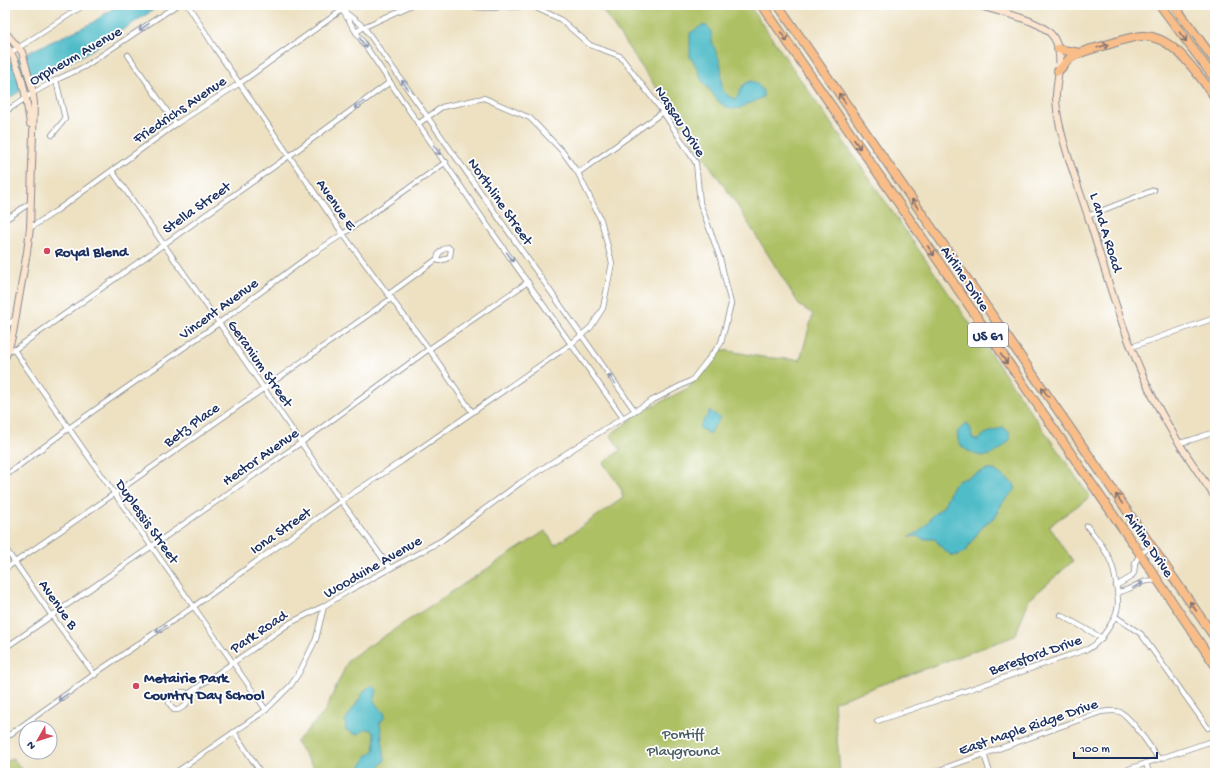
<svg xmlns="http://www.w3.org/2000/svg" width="1220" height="778" viewBox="0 0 1220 778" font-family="'Gochi Hand',sans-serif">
<rect width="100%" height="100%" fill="#fff"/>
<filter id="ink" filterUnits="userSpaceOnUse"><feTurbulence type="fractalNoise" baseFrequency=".025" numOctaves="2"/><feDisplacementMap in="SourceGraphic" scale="8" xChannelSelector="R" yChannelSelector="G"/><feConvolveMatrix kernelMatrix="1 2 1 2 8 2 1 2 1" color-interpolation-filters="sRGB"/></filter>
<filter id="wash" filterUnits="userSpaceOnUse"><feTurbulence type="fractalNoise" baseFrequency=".012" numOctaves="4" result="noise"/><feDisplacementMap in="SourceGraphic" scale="16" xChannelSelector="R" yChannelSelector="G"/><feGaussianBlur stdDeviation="0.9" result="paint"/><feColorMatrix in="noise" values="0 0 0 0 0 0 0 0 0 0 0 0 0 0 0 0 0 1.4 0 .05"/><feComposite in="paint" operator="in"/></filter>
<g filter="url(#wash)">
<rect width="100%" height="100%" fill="#ede1c2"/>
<g fill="#adc064" stroke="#647861">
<path d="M 599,5 L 749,5 L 1090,497 L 1049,526 L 1073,561 L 1029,600 L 1015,636 L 834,702 L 840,773 L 318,773 L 296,742 L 324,713 L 349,659 L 545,531 L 555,545 L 623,498 L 621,488 L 603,463 L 621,450 L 610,435 L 643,411 L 688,388 L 705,369 L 718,349 L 762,357 L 800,360 L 813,314 L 800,306 L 737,205 Z"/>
<path d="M 13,758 L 24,773 L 5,773 L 5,763 Z"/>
</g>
<g fill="#4fbcc8" stroke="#357693">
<path d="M 118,5 L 161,5 L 87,53 L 40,78 L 5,101 L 5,66 L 27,53 L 92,23 Z"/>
<path d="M 703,25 C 706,26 707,26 709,28 C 712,31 711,36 712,40 C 714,50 720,58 721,67 C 723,82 717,93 735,99 C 743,92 738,84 752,81 L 758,85 L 763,91 L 763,97 L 751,103 L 746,104 L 741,108 L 733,109 L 728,108 L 720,103 L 701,79 L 698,69 L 690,57 L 690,33 Z"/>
<path d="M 709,410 L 720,418 L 709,434 L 699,427 L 709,413 Z"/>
<path d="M 967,423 L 971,429 L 972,438 L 975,440 L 978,440 L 985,434 L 1003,427 L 1009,432 L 1010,439 C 1005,447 993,456 984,456 C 980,456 975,454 971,452 C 961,448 956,442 958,431 Z"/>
<path d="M 986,470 L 994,470 L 1014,484 L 1016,489 L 1002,503 L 996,516 L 984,525 L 971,542 L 966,551 L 958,555 L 952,556 L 942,548 L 935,539 L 923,539 L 917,536 L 909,537 L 919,532 L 926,525 L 933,515 L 943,507 L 953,485 L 958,481 Z"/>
<path d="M 372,685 L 377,690 L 374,702 L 385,714 L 384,718 L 380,723 L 385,760 L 375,773 L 355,773 L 364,762 L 366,756 L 374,751 C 375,745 377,730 368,729 C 365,729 361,732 359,734 L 354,734 L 346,730 L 345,721 L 366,689 Z"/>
</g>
</g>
<g filter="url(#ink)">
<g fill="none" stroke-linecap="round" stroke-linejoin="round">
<g stroke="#848890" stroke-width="6">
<g id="street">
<path d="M 188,5 L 215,48 L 343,234 L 429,349 L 472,412"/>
<path d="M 339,5 L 356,32 L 483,219 L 623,418"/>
<path d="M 345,12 L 364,27 L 635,411"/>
<path d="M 356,32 L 364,27 L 412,5"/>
<path d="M 11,52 L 26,43 L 84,5"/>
<path d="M 128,55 L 176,124"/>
<path d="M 5,112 L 33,93 L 56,80 L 84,67 L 177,5"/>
<path d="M 52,135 L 65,119 L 56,80"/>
<path d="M 112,171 L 219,323 L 341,501 L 390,568"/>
<path d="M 578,173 L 663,112"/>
<path d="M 1088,216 L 1154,190"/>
<path d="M 5,220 L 30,203"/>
<path d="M 30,228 L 56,211 L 176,124 L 240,83 L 342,10"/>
<path d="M 389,294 L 437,259 L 439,261 L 446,259 L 450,256 L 451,250 L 448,247 C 442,249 438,252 437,259"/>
<path d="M 5,326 L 16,319"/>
<path d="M 1131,347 L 1215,318"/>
<path d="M 11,349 L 14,350 L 266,710"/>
<path d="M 14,350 L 289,156 L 390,82"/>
<path d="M 1179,443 L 1191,440 L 1215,432"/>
<path d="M 5,476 L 69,428 L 219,323 L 308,257 L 343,234 L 446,162"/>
<path d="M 5,548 L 52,616 L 95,675"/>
<path d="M 5,569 L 114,494 L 392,298"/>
<path d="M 1116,586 L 1131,577 L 1134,573 L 1135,563 L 1140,554 L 1152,546"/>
<path d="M 1118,592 C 1135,590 1139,578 1158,581"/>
<path d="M 1061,615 L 1102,638"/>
<path d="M 1116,617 L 1141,634 L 1208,728"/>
<path d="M 5,648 L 302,442 L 429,349 L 528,282"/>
<path d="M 180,692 L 185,692 L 188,694 L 189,699 L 185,706 L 178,710 L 174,710 L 169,703 L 169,700 L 174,694 Z"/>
<path d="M 188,694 L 290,623 L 324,606"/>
<path d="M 877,721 L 1088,649 C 1098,644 1103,636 1109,627 C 1120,610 1119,603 1116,583 C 1115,577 1114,571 1112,565 C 1107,550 1096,538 1087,526"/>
<path d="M 234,732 L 261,773"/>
<path d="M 5,738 L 103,668 L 193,607 L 341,501 L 402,461 L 571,344 L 591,327 L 603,308 L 612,263 L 601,220 L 578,173 L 562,151 L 530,118 L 484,98 L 442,107 L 418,124"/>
<path d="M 984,754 L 990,773"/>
<path d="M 1146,763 L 1149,773"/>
<path d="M 175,773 L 266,710 L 291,685 L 300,671 L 316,639 L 324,606 L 350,590 L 441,541 L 520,483 L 590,438 L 651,401 L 692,380 L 721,343 L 731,304 L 720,258 L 700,203 L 696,163 L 663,112 L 620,56 L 590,45 L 560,19 L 532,6 L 488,8 L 441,5"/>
<path d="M 931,773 L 1101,712 C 1108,711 1114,710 1120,712 C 1131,716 1151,749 1159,759"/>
<path d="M 1117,773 L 1215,740"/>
</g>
</g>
<g stroke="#848890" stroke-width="8">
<g id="secondary">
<path d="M 978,5 C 999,13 1043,19 1054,38 C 1064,56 1057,76 1056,95 C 1056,107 1058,119 1061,131 C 1069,164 1082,196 1092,229 C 1109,284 1125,339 1150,391 C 1168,429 1192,463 1215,497"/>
<path d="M 5,32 L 22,52 L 32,88 L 34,103 L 30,228 L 27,252 L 13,333 L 9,348 L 5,358"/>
<path d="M 5,43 C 22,67 26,96 30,124"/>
</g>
</g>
<g stroke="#848890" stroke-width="10">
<g id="highway">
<path d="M 762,5 L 1136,548 L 1215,665"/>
<path d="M 778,5 L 1215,638"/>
<path d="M 1160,5 L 1215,79"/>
<path d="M 1174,5 L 1215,61"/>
<path d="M 1058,49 L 1080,53"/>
<path d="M 1058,71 C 1062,68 1065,63 1068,60 C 1078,51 1094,49 1106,45 C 1117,42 1129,37 1142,36 C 1174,35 1197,74 1215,97"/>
</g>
</g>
<use href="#street" stroke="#fff" stroke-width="4.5"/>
<use href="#secondary" stroke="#fce5cf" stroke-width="6"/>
<use href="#highway" stroke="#f8bd88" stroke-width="8"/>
</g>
<defs><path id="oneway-shaft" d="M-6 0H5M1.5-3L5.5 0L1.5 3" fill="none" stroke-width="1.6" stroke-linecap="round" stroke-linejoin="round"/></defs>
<g stroke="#8d97ae">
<use href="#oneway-shaft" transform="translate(144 27) rotate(146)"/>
<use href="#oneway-shaft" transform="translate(363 43) rotate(56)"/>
<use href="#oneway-shaft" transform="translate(405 85) rotate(-125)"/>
<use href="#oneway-shaft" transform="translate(359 105) rotate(144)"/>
<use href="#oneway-shaft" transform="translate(437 150) rotate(55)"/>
<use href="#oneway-shaft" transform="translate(510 257) rotate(55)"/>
<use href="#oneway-shaft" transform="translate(612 379) rotate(-126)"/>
<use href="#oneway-shaft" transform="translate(1138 585) rotate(-30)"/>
<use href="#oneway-shaft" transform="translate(161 629) rotate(146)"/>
<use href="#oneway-shaft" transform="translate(63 697) rotate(145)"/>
</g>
<g stroke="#7e6f71">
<use href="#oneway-shaft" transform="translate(784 37) rotate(56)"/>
<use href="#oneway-shaft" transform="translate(1183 37) rotate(54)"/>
<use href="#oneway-shaft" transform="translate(1103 46) rotate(-17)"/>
<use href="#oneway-shaft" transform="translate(842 98) rotate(-124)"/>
<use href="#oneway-shaft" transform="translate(857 144) rotate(56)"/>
<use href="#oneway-shaft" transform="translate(915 204) rotate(-125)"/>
<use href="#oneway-shaft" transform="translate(931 251) rotate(56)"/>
<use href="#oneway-shaft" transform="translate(1004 359) rotate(56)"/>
<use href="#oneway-shaft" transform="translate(1045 392) rotate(-125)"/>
<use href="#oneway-shaft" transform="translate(1119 499) rotate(-125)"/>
<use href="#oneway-shaft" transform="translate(1193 606) rotate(-124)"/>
</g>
</g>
<g fill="#d1495b" stroke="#fff" stroke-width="1.5">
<circle cx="47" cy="251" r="4"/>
<circle cx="136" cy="686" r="4"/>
</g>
<g text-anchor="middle" stroke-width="3.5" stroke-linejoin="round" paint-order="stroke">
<rect fill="#fff" stroke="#5f6d8e" stroke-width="1" x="968" y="323" width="40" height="24" rx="3"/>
<g font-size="14" font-weight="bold" fill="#1b2f5e">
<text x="988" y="340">US 61</text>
</g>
<g font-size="15" fill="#1b2f5e" stroke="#fff">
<text transform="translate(75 55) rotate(-30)" y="5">Orpheum Avenue</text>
<text transform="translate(179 109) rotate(-34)" y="5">Friedrichs Avenue</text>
<text transform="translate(681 121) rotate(57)" y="5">Nassau Drive</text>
<text transform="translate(501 201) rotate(55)" y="5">Northline Street</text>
<text transform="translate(337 204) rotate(55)" y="5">Avenue E</text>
<text transform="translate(196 207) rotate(-35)" y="5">Stella Street</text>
<text transform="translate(1107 232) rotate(73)" y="5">L and A Road</text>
<text transform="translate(966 278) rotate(56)" y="5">Airline Drive</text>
<text transform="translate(218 308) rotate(-36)" y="5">Vincent Avenue</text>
<text transform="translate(261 363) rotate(55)" y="5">Geranium Street</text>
<text transform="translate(191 424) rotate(-36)" y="5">Betz Place</text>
<text transform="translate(260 456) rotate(-35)" y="5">Hector Avenue</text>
<text transform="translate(148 521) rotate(55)" y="5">Duplessis Street</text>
<text transform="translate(280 530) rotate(-35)" y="5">Iona Street</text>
<text transform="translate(1150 544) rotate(56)" y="5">Airline Drive</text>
<text transform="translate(372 566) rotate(-30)" y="5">Woodvine Avenue</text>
<text transform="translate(59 604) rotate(55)" y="5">Avenue B</text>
<text transform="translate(258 631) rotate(-34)" y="5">Park Road</text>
<text transform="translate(1035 654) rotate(-19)" y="5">Beresford Drive</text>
<text transform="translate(1028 726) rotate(-19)" y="5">East Maple Ridge Drive</text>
</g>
<g font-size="15" font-weight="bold" fill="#1b2f5e" stroke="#fff" text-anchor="start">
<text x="55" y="256">Royal Blend</text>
<text x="144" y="682">Metairie Park<tspan x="144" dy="17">Country Day School</tspan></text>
</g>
<g font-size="15" fill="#475a60" stroke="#fff">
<text x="683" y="738">Pontiff<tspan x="683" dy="17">Playground</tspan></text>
</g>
</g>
<rect width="1220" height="778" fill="none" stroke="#fff" stroke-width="20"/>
<g transform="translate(38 740) rotate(231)"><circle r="19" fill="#ffffff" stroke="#a4acbf"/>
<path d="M0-3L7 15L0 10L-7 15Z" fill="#d1495b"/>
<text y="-6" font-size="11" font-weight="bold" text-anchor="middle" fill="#1b2f5e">N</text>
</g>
<path d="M1074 752v6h83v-6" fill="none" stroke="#1b2f5e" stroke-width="2"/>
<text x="1080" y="752" font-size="12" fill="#1b2f5e" stroke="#ffffff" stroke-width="3" paint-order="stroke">100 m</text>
</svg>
